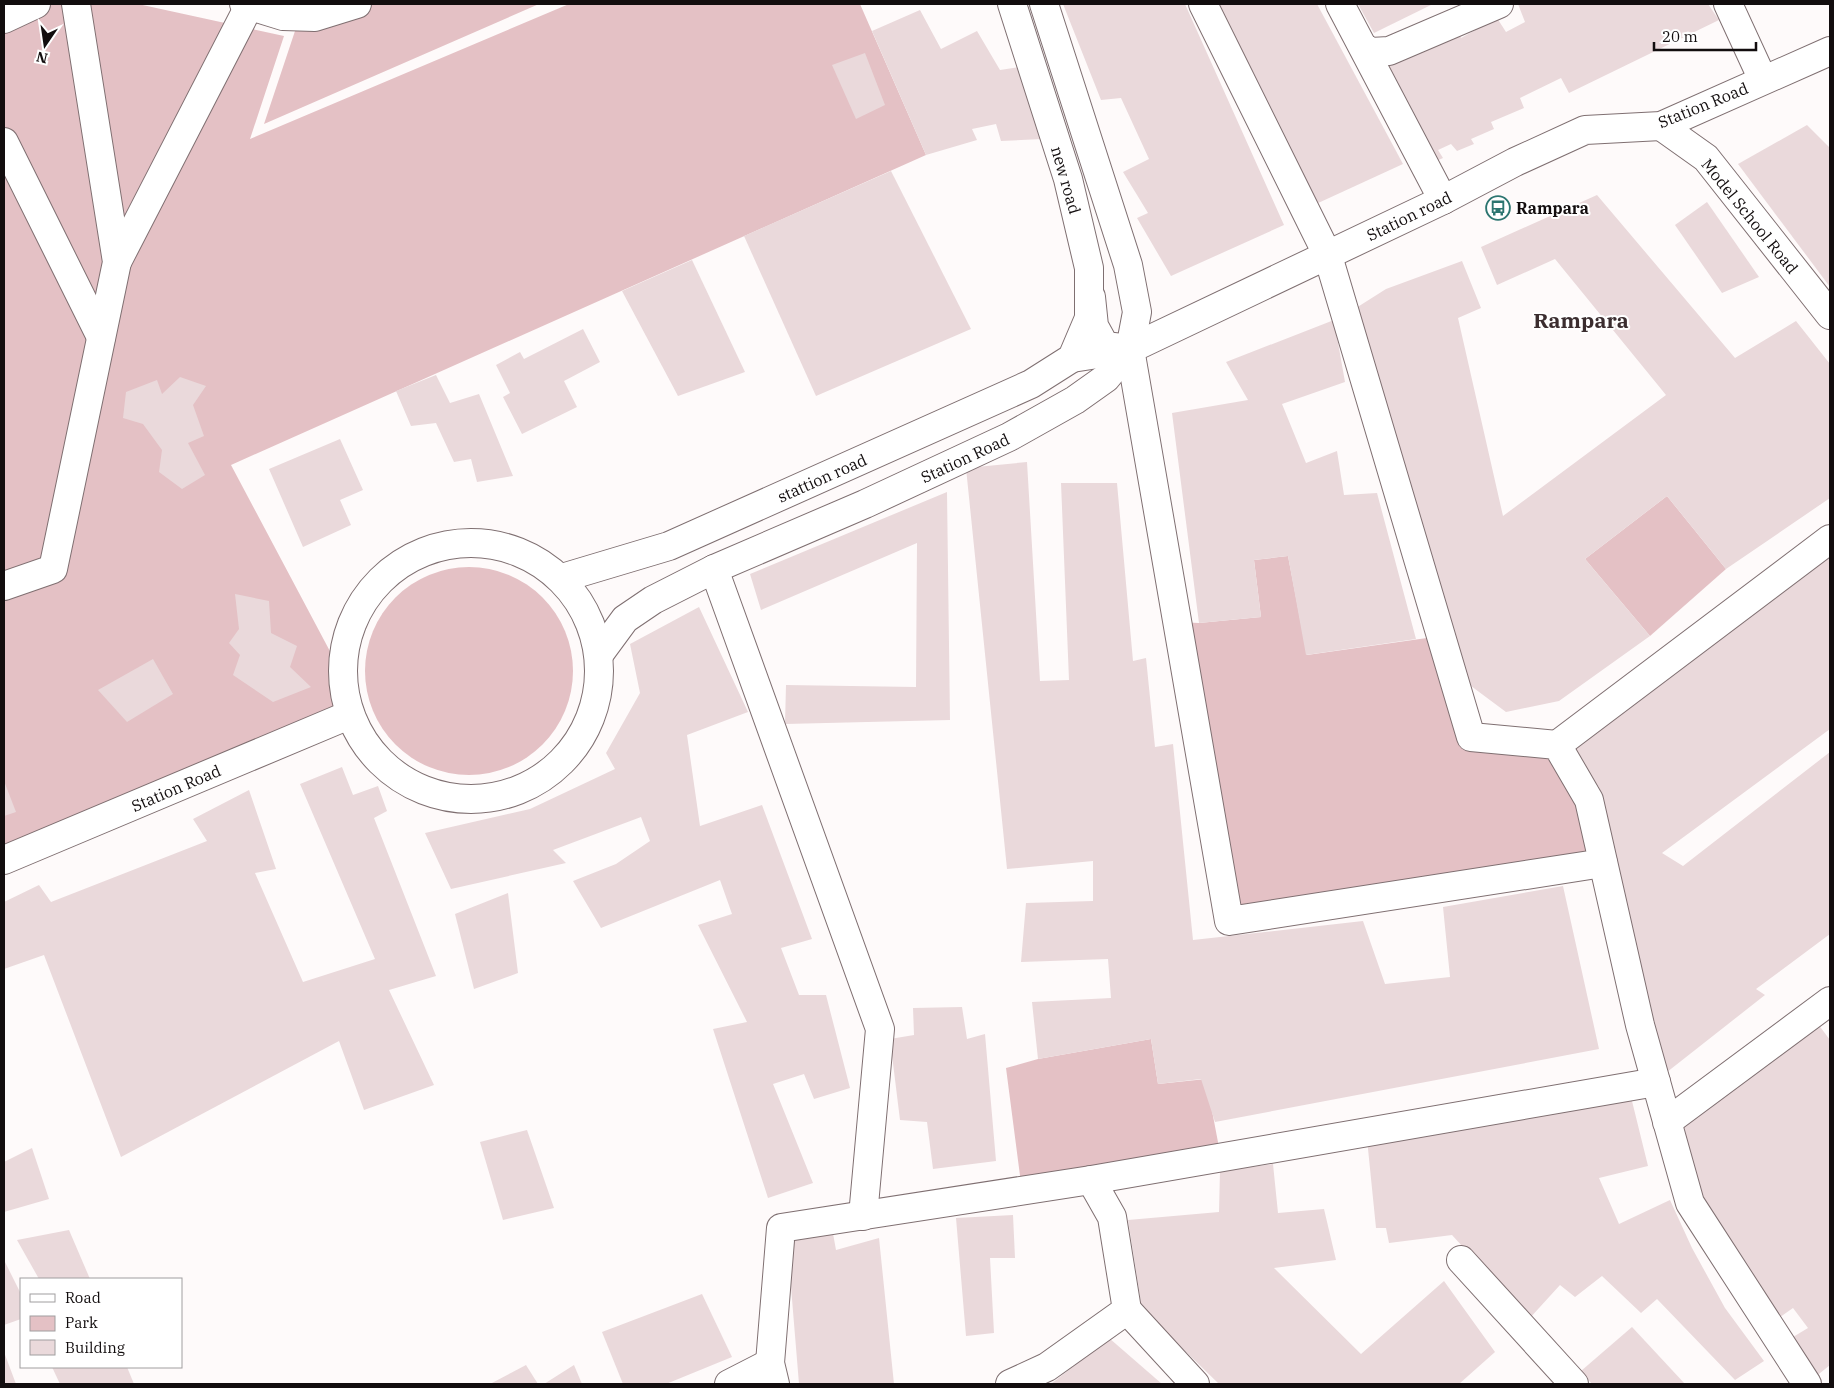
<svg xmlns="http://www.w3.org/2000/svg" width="1834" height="1388" viewBox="0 0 1834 1388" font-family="'IBM Plex Serif',serif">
<rect width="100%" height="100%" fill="#fefafa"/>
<g fill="#e4c1c5">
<path d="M 36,4 L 138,4 L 284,36 L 250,139 L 569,4 L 860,4 L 926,155 L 231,465 L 341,672 L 349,715 L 4,860 L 4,19 Z"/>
<path d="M 274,4 L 539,4 L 264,124 L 297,25 Z"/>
<path d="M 1667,496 L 1726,569 L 1650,636 L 1585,559 Z"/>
<path d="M 1288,556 L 1307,655 L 1441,636 L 1471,737 L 1557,745 L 1603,863 L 1229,921 L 1177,622 L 1199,623 L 1261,617 L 1254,560 Z"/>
<circle cx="469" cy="671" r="104"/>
<path d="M 1151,1039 L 1158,1084 L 1206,1079 L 1221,1158 L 1022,1191 L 1006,1068 L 1038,1059 Z"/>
</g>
<g fill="#ead9db">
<path d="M 1063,4 L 1185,4 L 1284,225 L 1171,276 L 1137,218 L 1148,213 L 1123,172 L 1149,159 L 1121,98 L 1101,100 Z"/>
<path d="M 1217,4 L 1317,4 L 1403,164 L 1316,204 Z"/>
<path d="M 1358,4 L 1433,4 L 1374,33 Z"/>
<path d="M 1518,4 L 1708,4 L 1719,20 L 1569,93 L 1561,78 L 1520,98 L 1524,108 L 1491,122 L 1494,129 L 1471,139 L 1474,144 L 1457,151 L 1451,144 L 1438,150 L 1443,158 L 1434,162 L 1384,64 L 1459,31 L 1461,38 L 1497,18 L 1506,32 L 1525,22 Z"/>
<path d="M 920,10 L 941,49 L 977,31 L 1000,70 L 1019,67 L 1042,139 L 1001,141 L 996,124 L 972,129 L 977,140 L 926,155 L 872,31 Z"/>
<path d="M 865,53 L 885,105 L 856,119 L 832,65 Z"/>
<path d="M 1807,125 L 1830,148 L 1830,287 L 1738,164 Z"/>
<path d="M 891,171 L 971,329 L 816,396 L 744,236 Z"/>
<path d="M 1597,195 L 1735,358 L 1796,321 L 1830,364 L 1830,498 L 1726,569 L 1667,496 L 1585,559 L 1650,636 L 1559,701 L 1506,712 L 1467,683 L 1356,308 L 1386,289 L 1462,261 L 1481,308 L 1458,318 L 1503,516 L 1666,395 L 1555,259 L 1497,285 L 1481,247 Z"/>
<path d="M 1707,202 L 1759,277 L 1722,293 L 1675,225 Z"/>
<path d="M 692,260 L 745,372 L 678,396 L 622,291 Z"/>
<path d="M 1334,320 L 1345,382 L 1282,404 L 1306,463 L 1337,451 L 1344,495 L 1377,493 L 1416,639 L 1306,655 L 1288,556 L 1254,560 L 1261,617 L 1199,623 L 1172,413 L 1248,400 L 1226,362 Z"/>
<path d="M 583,329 L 600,362 L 564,381 L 577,407 L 522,434 L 503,397 L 510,393 L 496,365 L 520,352 L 524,359 Z"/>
<path d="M 436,375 L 450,403 L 479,394 L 513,476 L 477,482 L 471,459 L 454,462 L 436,423 L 411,426 L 396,391 Z"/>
<path d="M 180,377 L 206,386 L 193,405 L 204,436 L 188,443 L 205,475 L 182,489 L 159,472 L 162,450 L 143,424 L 123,418 L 126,392 L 157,380 L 162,394 Z"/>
<path d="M 340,439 L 363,490 L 340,500 L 351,525 L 303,547 L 269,469 Z"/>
<path d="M 1027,462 L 1040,681 L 1069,680 L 1061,483 L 1117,483 L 1133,661 L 1146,658 L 1155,747 L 1173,744 L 1193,940 L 1363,921 L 1385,984 L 1450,977 L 1443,907 L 1563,886 L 1599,1049 L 1215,1122 L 1201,1079 L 1158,1084 L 1151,1039 L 1038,1059 L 1032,1002 L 1111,998 L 1108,959 L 1021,962 L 1026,903 L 1093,901 L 1093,861 L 1007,869 L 966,468 Z"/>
<path d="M 947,492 L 950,720 L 785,724 L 786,685 L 916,687 L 917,543 L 761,610 L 750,574 Z"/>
<path d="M 1830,554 L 1830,729 L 1662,853 L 1683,866 L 1830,752 L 1830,934 L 1756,989 L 1765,995 L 1662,1076 L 1626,925 L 1599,787 L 1569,749 Z"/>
<path d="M 235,594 L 269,601 L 271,633 L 297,646 L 290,667 L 311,687 L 273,702 L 233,675 L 240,655 L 229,643 L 239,629 Z"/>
<path d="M 699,607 L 748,712 L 687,735 L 700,826 L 762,805 L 812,939 L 781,948 L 799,995 L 826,995 L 850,1088 L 814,1099 L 804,1074 L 773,1084 L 813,1183 L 768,1198 L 713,1029 L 747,1022 L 698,925 L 732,914 L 720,880 L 601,928 L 573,881 L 616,864 L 650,841 L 641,817 L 553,850 L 566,863 L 451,889 L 425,833 L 530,809 L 615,769 L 606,753 L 640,693 L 630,644 Z"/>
<path d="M 153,659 L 173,694 L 127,722 L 98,690 Z"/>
<path d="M 342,767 L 353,795 L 378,786 L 387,811 L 374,818 L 436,976 L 389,990 L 434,1085 L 364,1110 L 339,1041 L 121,1157 L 44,955 L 4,969 L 4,902 L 39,885 L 51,902 L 207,841 L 193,819 L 249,790 L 276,869 L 255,873 L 303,982 L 375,959 L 300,784 Z"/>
<path d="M 4,781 L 16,812 L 4,816 Z"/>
<path d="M 508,893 L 518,973 L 474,989 L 455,914 Z"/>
<path d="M 962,1007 L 967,1039 L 985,1034 L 996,1161 L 933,1169 L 927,1122 L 900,1120 L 890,1039 L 914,1035 L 913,1008 Z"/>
<path d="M 1818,1024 L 1830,1040 L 1830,1365 L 1814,1378 L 1788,1340 L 1808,1328 L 1793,1308 L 1776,1320 L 1696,1191 L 1679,1126 Z"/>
<path d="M 1632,1101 L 1648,1166 L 1599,1178 L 1619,1224 L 1670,1200 L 1692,1248 L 1725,1308 L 1764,1361 L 1735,1380 L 1657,1299 L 1641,1313 L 1602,1276 L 1575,1297 L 1560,1285 L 1529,1319 L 1452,1235 L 1389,1243 L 1386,1228 L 1376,1228 L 1367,1139 Z"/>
<path d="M 527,1130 L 554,1208 L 503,1220 L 480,1142 Z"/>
<path d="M 32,1148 L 49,1199 L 4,1212 L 4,1162 Z"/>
<path d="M 1273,1164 L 1278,1213 L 1324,1209 L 1336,1260 L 1274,1268 L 1361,1354 L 1444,1281 L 1495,1352 L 1459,1384 L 1219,1384 L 1142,1309 L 1128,1220 L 1219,1212 L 1220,1171 Z"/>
<path d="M 1013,1215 L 1015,1258 L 990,1258 L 994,1333 L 966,1336 L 956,1218 Z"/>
<path d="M 832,1228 L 836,1250 L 879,1238 L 894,1384 L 799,1384 L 791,1287 L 791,1232 Z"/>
<path d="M 69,1230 L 90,1279 L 39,1279 L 17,1240 Z"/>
<path d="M 4,1260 L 21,1294 L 21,1319 L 4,1325 Z"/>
<path d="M 702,1294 L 732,1357 L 666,1384 L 623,1384 L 602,1332 Z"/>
<path d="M 1632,1327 L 1685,1384 L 1592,1384 L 1581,1371 Z"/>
<path d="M 1109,1338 L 1162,1384 L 1051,1384 Z"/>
<path d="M 4,1352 L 16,1384 L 4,1384 Z"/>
<path d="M 526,1365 L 538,1384 L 490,1384 Z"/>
<path d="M 574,1365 L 582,1384 L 544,1384 Z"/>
<path d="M 52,1367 L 127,1367 L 134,1384 L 60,1384 Z"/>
</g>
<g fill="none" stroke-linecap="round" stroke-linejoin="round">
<g stroke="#7f6f71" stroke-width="30">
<g id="minor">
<path d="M 244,4 L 283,16 L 315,17 L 357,4"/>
<path d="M 1203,4 L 1328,256 L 1471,737 L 1557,745 L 1589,800 L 1640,1025 L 1690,1203 L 1807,1384"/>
<path d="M 1340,4 L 1443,200"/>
<path d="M 1728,4 L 1763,80"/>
<path d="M 4,19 L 36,4"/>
<path d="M 1364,48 L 1371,52 L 1389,51 L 1499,4"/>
<path d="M 4,142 L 101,337"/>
<path d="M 117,262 L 249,6"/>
<path d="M 1130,349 L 1229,921 L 1603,863"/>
<path d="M 714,569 L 880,1029 L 863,1216"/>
<path d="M 4,586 L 53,569 L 117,262 L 76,4"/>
<path d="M 1557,745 L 1830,539"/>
<path d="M 1667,1122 L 1830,1001"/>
<path d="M 1461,1260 L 1574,1384"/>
<path d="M 1127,1310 L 1195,1384"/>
<path d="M 729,1384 L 770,1363"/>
<path d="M 775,1384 L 770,1363 L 781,1228 L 1091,1180 L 1656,1082"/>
<path d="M 1010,1384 L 1047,1367 L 1127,1310 L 1112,1217 L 1091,1180"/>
</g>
</g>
<g stroke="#7f6f71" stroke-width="30">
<g id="tertiary">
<path d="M 1661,126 L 1706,158 L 1830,315"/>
<path d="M 1130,349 L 1443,200 L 1515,162 L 1585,130 L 1661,126 L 1830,51"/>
<path d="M 1072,358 L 1130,349 L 1105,346 L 1094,326 L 1091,297"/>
<path d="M 4,860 L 349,715"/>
</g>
</g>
<g stroke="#7f6f71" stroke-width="30">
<g id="secondary">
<circle cx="471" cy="671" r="128"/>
<path d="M 562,578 L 669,546 L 1031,384 L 1072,358 L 1089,318 L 1089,268 L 1068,179 L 1012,4"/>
<path d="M 600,653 L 625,619 L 653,600 L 714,569 L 865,504 L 1009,437 L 1075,400 L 1106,378 L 1130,349 L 1137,312 L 1128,265 L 1044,4"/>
</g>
</g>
<use href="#minor" stroke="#fff" stroke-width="28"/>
<use href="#tertiary" stroke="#fff" stroke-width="28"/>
<use href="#secondary" stroke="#fff" stroke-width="28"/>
</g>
<defs>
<g id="bus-ring" transform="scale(1.25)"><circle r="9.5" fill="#fff" stroke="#2c7570" stroke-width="1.5"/><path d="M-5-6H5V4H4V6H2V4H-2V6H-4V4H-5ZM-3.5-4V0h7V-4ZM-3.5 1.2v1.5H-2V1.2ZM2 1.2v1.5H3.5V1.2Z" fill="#2c7570"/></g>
</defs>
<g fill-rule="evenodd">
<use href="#bus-ring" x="1498" y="208"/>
</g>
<g text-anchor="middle" stroke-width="4" stroke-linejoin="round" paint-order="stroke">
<g font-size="16" fill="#120d0e" stroke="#fff">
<text transform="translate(1703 105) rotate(-22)" y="6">Station Road</text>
<text transform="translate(1066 180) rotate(74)" y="6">new road</text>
<text transform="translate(1409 216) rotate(-26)" y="6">Station road</text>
<text transform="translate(1750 216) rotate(51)" y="6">Model School Road</text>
<text transform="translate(965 458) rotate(-25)" y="6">Station Road</text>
<text transform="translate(822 478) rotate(-24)" y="6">stattion road</text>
<text transform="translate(176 788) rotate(-23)" y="6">Station Road</text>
</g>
<g font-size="16" font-weight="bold" fill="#120d0e" stroke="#fff" text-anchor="start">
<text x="1516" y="214">Rampara</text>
</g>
<g font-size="21" font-weight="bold" fill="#3b2d2f" stroke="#fff">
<text x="1581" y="328">Rampara</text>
</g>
</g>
<rect width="1834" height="1388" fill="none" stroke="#120d0e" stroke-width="10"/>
<rect x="20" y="1278" width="162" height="90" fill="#ffffff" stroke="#a09e9f"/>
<rect x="30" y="1294" width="25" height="8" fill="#ffffff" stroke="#a09e9f"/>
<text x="65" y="1303" font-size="15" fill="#120d0e">Road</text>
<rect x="30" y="1316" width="25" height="15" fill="#e4c1c5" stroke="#a09e9f"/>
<text x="65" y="1328" font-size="15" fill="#120d0e">Park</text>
<rect x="30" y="1340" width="25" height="15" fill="#ead9db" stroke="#a09e9f"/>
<text x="65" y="1353" font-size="15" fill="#120d0e">Building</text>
<g transform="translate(45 45) rotate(193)" stroke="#ffffff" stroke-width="4" paint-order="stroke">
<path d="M0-4L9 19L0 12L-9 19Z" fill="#120d0e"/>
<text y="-8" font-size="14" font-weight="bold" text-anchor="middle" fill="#120d0e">N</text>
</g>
<path d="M1654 42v8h102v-8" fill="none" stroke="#120d0e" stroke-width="2.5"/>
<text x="1662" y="42" font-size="15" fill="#120d0e" stroke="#ffffff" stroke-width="4" paint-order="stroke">20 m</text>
</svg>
